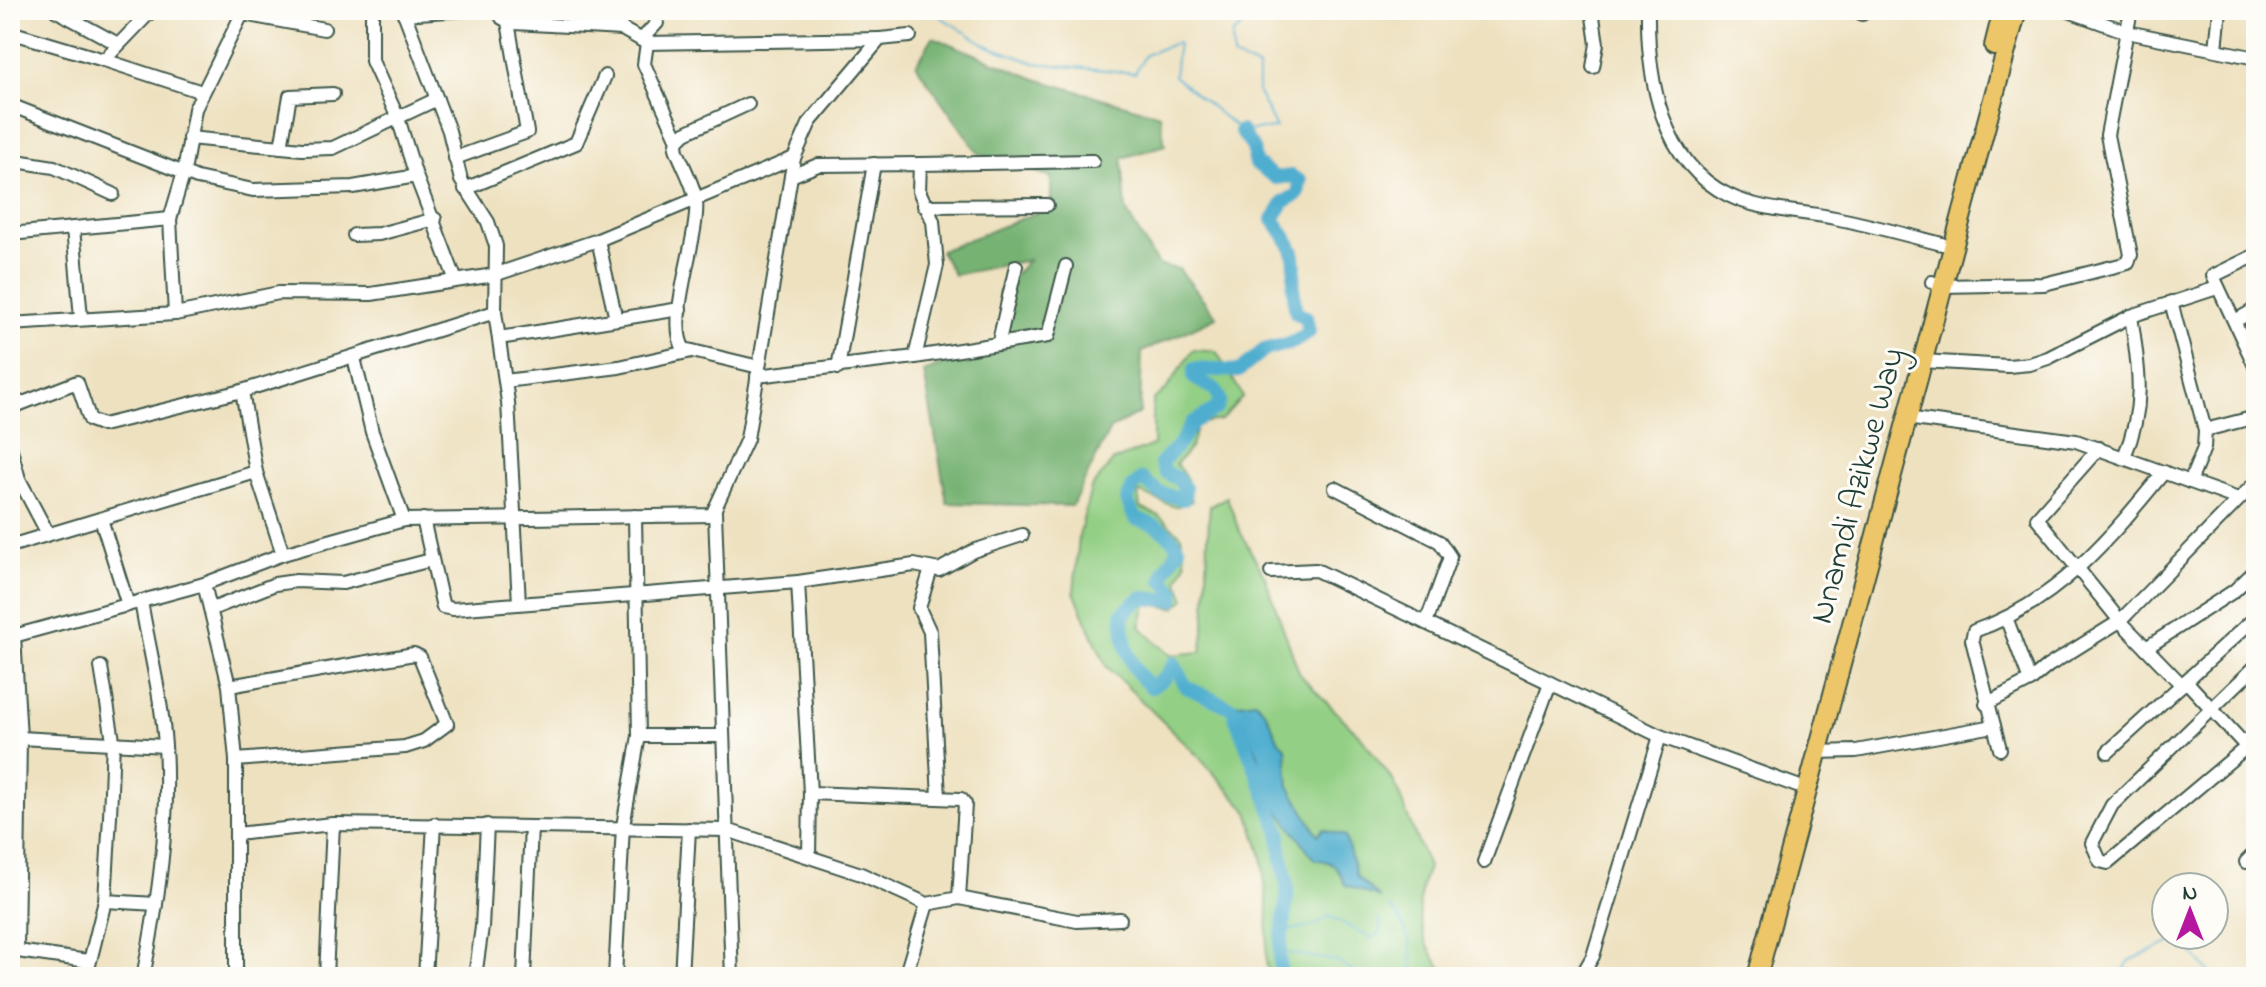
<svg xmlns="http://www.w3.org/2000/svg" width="2266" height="987" viewBox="0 0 2266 987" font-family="'Indie Flower',sans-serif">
<rect width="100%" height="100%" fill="#fdfcf7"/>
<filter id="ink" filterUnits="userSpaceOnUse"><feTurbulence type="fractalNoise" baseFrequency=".0125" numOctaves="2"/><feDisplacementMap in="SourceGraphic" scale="16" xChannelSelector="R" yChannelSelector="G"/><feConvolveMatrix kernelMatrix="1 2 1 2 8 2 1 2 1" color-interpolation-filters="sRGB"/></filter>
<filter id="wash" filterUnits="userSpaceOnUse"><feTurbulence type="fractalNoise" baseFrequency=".006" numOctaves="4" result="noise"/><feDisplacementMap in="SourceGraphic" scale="32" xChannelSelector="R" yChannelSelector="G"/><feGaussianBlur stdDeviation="1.8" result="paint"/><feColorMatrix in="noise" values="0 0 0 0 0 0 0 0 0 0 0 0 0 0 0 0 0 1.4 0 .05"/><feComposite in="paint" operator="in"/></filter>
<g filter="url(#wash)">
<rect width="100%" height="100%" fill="#eee1c0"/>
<path fill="#93cf84" stroke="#59865c" stroke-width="2" d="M 1193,350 L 1216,351 L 1243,396 L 1221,420 L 1197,424 L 1191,447 L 1176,464 L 1187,479 L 1192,501 L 1175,507 L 1138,492 L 1140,508 L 1158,515 L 1181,535 L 1186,563 L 1178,580 L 1185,599 L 1175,608 L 1146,604 L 1140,627 L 1170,655 L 1201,652 C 1210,603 1205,555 1210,506 L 1227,497 L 1239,530 L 1264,575 L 1300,675 L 1362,738 L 1394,782 L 1428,867 C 1412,906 1419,946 1450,977 L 1269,977 L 1266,961 L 1268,912 L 1262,857 L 1248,811 L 1197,755 L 1106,666 L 1074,592 L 1079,536 L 1091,488 L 1113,461 L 1153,445 L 1153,400 L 1165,391 Z"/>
<path fill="#76b272" stroke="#4a7853" stroke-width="2" d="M 933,37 L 1036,79 L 1160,115 L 1165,145 L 1122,158 L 1126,211 L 1158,265 L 1179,269 L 1217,317 L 1142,352 L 1140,413 L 1110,429 L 1072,506 L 947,503 L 924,372 L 1006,340 L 999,292 L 1028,260 L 954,275 L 940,251 L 1051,207 L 1051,177 L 979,154 L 916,65 Z"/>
<path fill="#50aecf" stroke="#387682" stroke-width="2" d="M 1255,701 L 1265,711 L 1278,739 L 1286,749 L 1289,786 L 1318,835 L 1323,829 L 1345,836 L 1357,877 L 1380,898 L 1345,885 C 1338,868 1334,860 1315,860 L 1264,791 L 1258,754 L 1232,704 Z"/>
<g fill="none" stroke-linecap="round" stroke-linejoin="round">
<g stroke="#50aecf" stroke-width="2">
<path d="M 929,10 L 988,46 L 1035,63 L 1135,73 L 1145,55 L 1178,42 L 1174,76 L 1241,131 L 1276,128 L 1258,93 L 1258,68 L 1233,57 L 1232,35 L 1258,13 L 1282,19 L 1289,10"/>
<path d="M 1390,907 C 1408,927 1412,943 1412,969 L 1402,977"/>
<path d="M 1285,931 L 1316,925 L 1329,916 L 1371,938 L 1381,932 L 1379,918"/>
<path d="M 1289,953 L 1337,961 L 1360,977"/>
<path d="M 2121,977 L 2129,961 L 2174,941 L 2182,941 L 2214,977"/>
</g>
<path stroke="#50aecf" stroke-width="14" d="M 1241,131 L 1253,148 L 1255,163 L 1276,178 L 1291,176 L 1300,181 L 1298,194 L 1284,202 L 1273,219 C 1311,268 1286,263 1296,313 L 1306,317 L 1309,332 L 1294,342 L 1264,350 L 1239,371 L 1194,369 L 1194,378 L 1215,389 L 1220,400 L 1216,409 L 1192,423 L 1180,443 L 1161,463 L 1165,472 L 1178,479 L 1185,488 L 1184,499 L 1160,493 L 1142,479 L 1133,487 L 1127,500 L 1135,519 C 1154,523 1170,532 1179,549 L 1165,571 L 1163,580 L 1174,591 L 1173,600 L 1141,598 L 1123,613 C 1123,643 1128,668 1151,687 L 1165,678 L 1174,663 L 1186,687 L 1232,708 L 1280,833 C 1278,857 1289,875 1287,896 C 1285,923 1277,949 1281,977"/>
</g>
</g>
<g filter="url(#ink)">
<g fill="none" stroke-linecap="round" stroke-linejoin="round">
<g stroke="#3e5649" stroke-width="16">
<g id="minor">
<path d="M 55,10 L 118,44"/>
<path d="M 372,10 L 372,61 L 398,118 L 416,176"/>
<path d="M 403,10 L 449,131 L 461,180 L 488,222 L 496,246 L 495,312 L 508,402 L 519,603"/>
<path d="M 499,10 L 502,18 L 514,23 L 622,29"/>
<path d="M 611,10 L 622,29 L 647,43 L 880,39"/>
<path d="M 1592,10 L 1597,44 L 1593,67"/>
<path d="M 1648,10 C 1647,78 1661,162 1728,195 C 1760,211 1801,211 1835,218 C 1871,225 1906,235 1942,244"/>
<path d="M 1858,10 L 1862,14"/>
<path d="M 2066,10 L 2127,32 L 2256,58"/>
<path d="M 243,14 L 324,29"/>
<path d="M 404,14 L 462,10"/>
<path d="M 10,32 L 104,60 L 152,10"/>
<path d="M 641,40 L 657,23 L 655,10"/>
<path d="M 647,43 L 644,64 L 678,140"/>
<path d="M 2216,49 L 2220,10"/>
<path d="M 104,60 L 202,92"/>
<path d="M 748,104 L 685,133 L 678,140 L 676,148 C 682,165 694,184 696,201 C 700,236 665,320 684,349 L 759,367"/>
<path d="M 10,105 L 197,178 L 253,190 L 353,187 L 416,176 L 455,278"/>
<path d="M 189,138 L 302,149 L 333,148 L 437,99"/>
<path d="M 281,147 L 290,96 L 333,94"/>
<path d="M 455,158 L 527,132 L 508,22"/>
<path d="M 10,160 L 54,167 L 113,194"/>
<path d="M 920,164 L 1093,161"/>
<path d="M 465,189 L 576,143 L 605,76"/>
<path d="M 924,206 L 1047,205"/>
<path d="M 73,228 L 81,318"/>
<path d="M 10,234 L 170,219"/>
<path d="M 354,235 L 379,234 L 435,219"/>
<path d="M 598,240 L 616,319"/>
<path d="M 2256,255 L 2213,276 L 2256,368"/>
<path d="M 1932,282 L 1942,286 L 2044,284 L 2128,263 L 2131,255 L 2107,135 L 2131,10"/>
<path d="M 2171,302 L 2205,430 L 2204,448 L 2190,482"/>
<path d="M 175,314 L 170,219 L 184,172 L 195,109 L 244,10"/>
<path d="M 2235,321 L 2256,309"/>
<path d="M 10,324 L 175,314 L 279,293 L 371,294 L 494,275 L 598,240 L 794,158"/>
<path d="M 499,338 L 680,309"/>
<path d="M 999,341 L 1016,266"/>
<path d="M 915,357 L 1048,336 L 1066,266"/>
<path d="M 354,358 L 372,432 L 404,520"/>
<path d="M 1922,361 L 2008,366 L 2030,364 L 2048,358 L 2131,316 L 2217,288"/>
<path d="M 838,368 L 874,164"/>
<path d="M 757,376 L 915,357 L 937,265 L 933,221 L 919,191 L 920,164 L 818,165 L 791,176"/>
<path d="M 505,381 L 619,367 L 692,351"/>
<path d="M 242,391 L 256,472 L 283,554"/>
<path d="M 10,408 L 77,382 L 90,420 L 103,425 L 242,391 L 495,312"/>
<path d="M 1906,418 L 2076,441 L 2238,499"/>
<path d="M 2205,430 L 2256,417"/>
<path d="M 10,446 L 19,479 L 48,534"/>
<path d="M 2099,448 L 2037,518 L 2120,621 L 2182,685"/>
<path d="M 2124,457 C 2146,406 2139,369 2131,316"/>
<path d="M 1335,488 L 1440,542 L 1450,557 L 1426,623"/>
<path d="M 715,512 L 732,977"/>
<path d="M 101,519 L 128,605"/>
<path d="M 423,519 L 442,603 L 443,607 L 453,609 L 798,582 L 914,565 L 939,570 L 973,551 L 1022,535"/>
<path d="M 10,546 L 256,472"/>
<path d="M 931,569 L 919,608 L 930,632 L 939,797"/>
<path d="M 1271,572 L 1316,570 L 1660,736 L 1797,786"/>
<path d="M 798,582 L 810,793 L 809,856"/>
<path d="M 204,584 L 229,686 L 236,760 L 236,977"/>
<path d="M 141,601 C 149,649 162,698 165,746 C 170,823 158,902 143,977"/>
<path d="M 212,609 L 275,584 L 296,581 L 343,583 L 431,560"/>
<path d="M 2007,620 L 2030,681"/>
<path d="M 14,636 L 20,738 L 17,949"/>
<path d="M 10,637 L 204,584 L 283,554 L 404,520 L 712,515 L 747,439 L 794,158 L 810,122 L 880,39 L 910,36"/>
<path d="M 2146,648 L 2234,591 L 2256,570"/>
<path d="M 2256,666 L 2112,805 L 2092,843 L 2100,861 L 2108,863 L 2256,739"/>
<path d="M 2186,681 L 2256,757"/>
<path d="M 229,686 L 414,654 L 420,657 L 447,724 L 424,741 L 405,747 L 236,760"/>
<path d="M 1986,704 L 2030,681 L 2048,666 L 2120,621 L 2256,482"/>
<path d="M 639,736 L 722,736"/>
<path d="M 20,738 L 165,746"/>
<path d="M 2000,749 L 1972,640 L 1974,631 C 2057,603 2110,538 2164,472"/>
<path d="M 1815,752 L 1856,751 L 1994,726"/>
<path d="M 2108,752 L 2256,617"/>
<path d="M 810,793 L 961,799 L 965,804 L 959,898"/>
<path d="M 236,834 L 333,824 L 727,830 L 861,874 L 927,904 L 959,898 L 1077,921 L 1120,919"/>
<path d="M 1484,862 L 1550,683"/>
<path d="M 2246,862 L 2256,852"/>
<path d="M 105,901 L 156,904"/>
<path d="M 10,950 L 88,961"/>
<path d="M 1585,970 L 1593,956 L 1660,736"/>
<path d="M 86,977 L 105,901 L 110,816 L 113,740 L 101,667"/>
<path d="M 326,977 L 333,824"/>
<path d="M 425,977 L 434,824"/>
<path d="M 475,977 L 482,927 L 487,825"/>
<path d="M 524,977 L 531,827"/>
<path d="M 615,977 L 623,826 L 639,736 L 635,516"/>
<path d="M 681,977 L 689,829"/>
<path d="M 905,977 L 927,904"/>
</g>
</g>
<g stroke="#3e5649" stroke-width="22">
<g id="highway">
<path d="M 1994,46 L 2003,10"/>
<path d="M 1757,977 L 2017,10"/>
</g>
</g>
<use href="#minor" stroke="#fff" stroke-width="12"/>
<use href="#highway" stroke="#ecc669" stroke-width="18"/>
</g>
</g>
<g text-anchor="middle" stroke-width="6" stroke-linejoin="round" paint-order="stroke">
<g font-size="34" fill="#1f3d34" stroke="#fdfcf7">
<text transform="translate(1855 485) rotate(-75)" y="12">Nnamdi Azikwe Way</text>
</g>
</g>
<rect width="2266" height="987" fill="none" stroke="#fdfcf7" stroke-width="40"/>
<g transform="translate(2190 911)"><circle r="38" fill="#fdfcf7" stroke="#a4b0a9" stroke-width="2"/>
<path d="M0-6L14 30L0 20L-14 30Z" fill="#b5179e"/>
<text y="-12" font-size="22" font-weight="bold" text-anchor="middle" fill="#1f3d34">N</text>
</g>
</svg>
